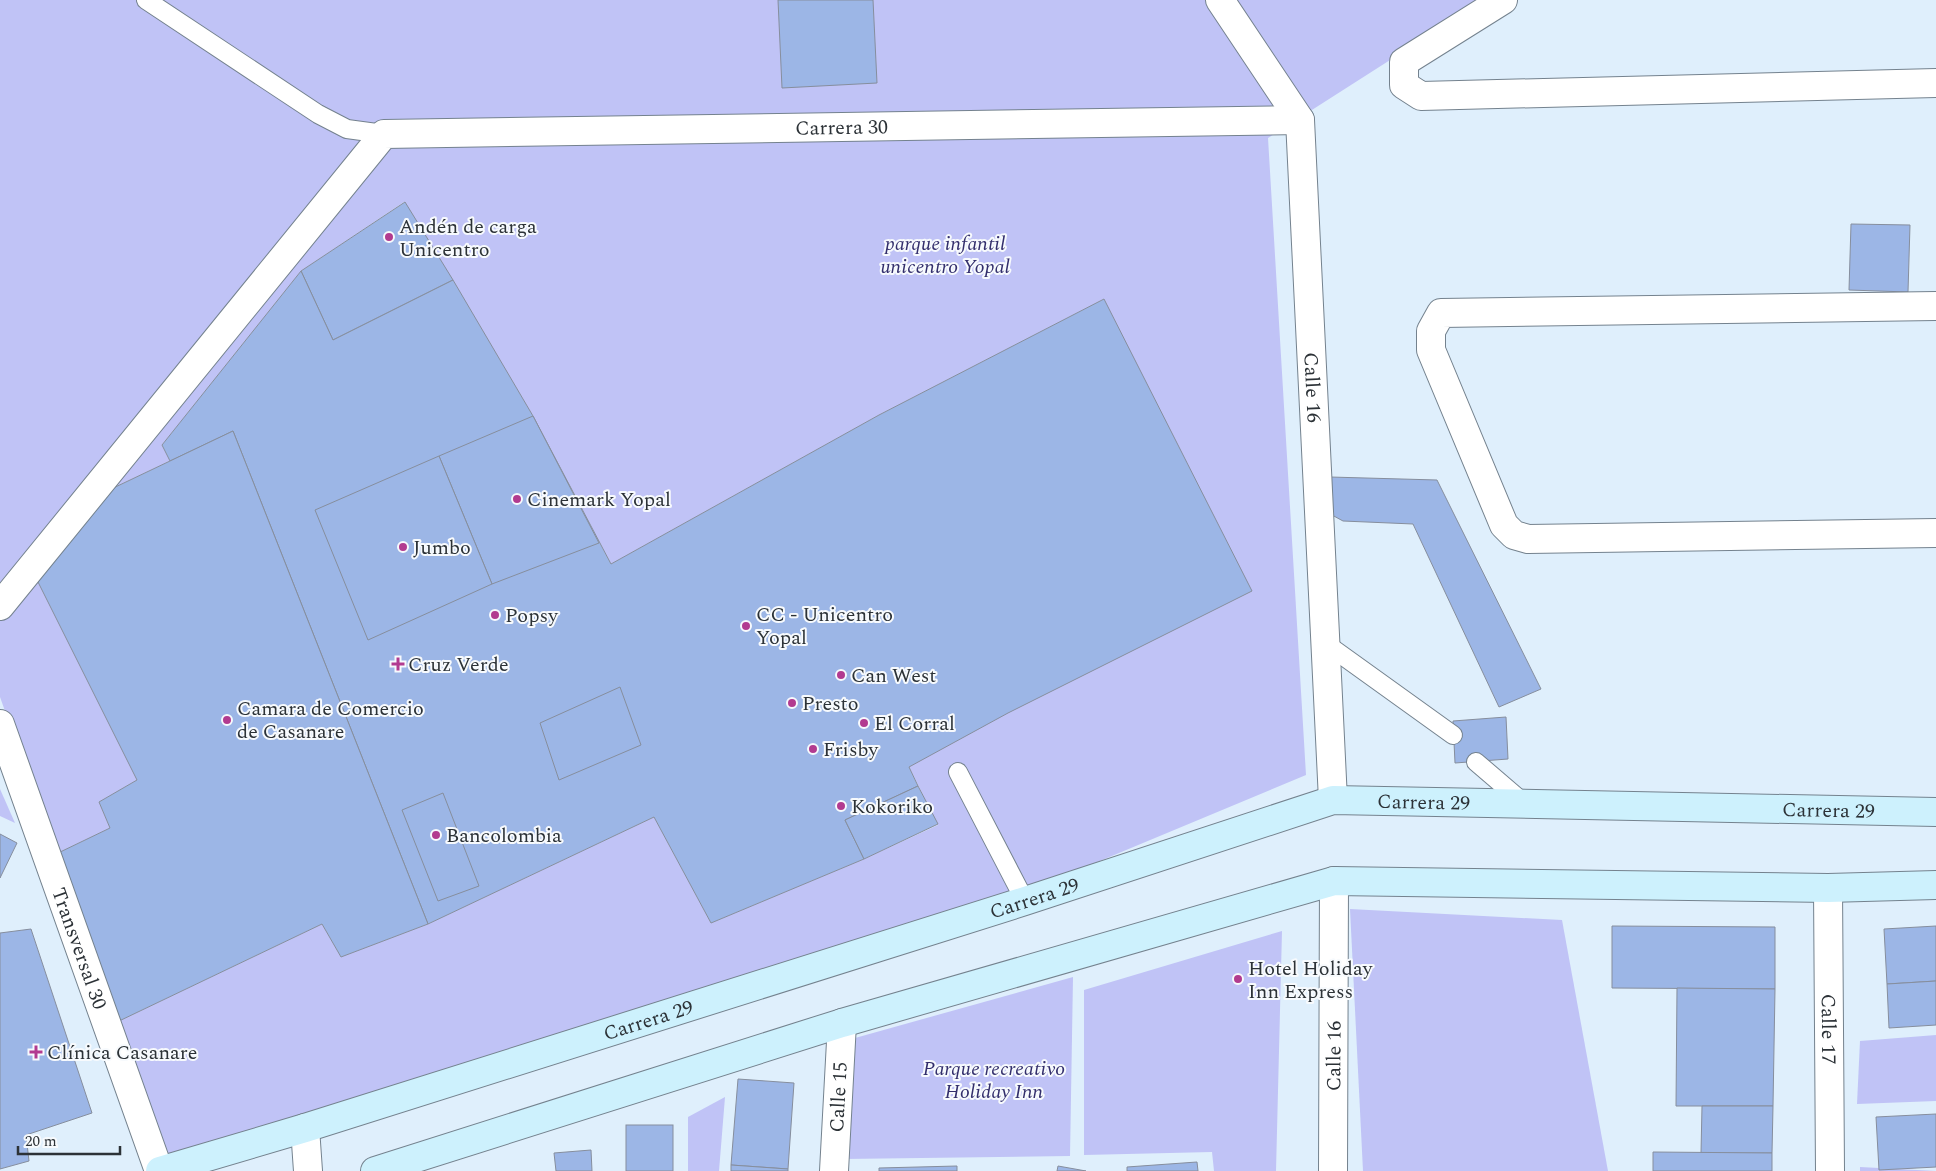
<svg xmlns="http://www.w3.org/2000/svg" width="1936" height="1171" viewBox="0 0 1936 1171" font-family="Spectral,serif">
<rect width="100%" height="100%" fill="#dfeffc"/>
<g fill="#c0c3f6">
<path d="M 0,0 L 1484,0 L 1268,138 L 1306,775 L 1083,868 L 165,1162 L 117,1022 L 322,924 L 341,957 L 428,924 L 654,817 L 711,923 L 864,859 L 938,825 L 909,767 L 1104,299 L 879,415 L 611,564 L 533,416 L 404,202 L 301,271 L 162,445 L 170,461 L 107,491 L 137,780 L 99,802 L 110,828 L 56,854 L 0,697 Z"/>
<path d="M 0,789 L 15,823 L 0,816 Z"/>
<path d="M 1350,909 L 1562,920 L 1608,1171 L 1363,1171 Z"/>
<path d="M 1282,931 L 1276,1171 L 1214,1171 L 1212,1152 L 1084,1155 L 1084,990 Z"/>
<path d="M 1073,977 L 1070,1156 L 844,1159 L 848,1040 Z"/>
<path d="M 1936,1035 L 1936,1101 L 1857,1104 L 1860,1041 Z"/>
<path d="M 725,1097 L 719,1171 L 688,1171 L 688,1117 Z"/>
<path d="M 1860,1167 L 1936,1171 L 1860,1171 Z"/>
</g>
<g fill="#9cb6e6" stroke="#868e9d">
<path d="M 778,0 L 873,0 L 877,83 L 782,88 Z"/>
<path d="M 405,202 L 453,280 L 333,340 L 301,271 Z"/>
<path d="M 1851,224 L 1910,225 L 1908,292 L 1849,290 Z"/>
<path d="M 301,271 L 333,340 L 453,280 L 533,416 L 611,564 L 879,415 L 1104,299 L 1252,591 L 1008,713 L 909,767 L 918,786 L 845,820 L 864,859 L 711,923 L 654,817 L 428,924 L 233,431 L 170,461 L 162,445 Z"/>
<path d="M 533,416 L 599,543 L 492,584 L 439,456 Z"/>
<path d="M 233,431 L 428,924 L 341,957 L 322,924 L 117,1022 L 56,854 L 110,828 L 99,802 L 137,780 L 35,576 L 107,491 Z"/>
<path d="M 439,456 L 492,584 L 368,640 L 315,510 Z"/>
<path d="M 1330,477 L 1437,480 L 1541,689 L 1499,707 L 1413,524 L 1343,521 L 1332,515 Z"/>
<path d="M 620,687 L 641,745 L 559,780 L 540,723 Z"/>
<path d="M 1506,717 L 1508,759 L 1455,763 L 1453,721 Z"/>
<path d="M 918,786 L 938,824 L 864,859 L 845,820 Z"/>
<path d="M 443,793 L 479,886 L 438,901 L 402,810 Z"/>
<path d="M 0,834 L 17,843 L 0,878 Z"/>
<path d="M 1612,926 L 1775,927 L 1775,989 L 1612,988 Z"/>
<path d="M 1936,926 L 1936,981 L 1887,984 L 1884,929 Z"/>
<path d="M 31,929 L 92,1113 L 26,1135 L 29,1161 L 0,1169 L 0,933 Z"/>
<path d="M 1936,981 L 1936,1025 L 1889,1028 L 1887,984 Z"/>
<path d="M 1677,988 L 1775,989 L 1773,1106 L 1676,1106 Z"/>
<path d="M 738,1079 L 794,1083 L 788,1169 L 731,1165 Z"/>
<path d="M 1702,1106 L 1773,1106 L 1772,1153 L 1701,1153 Z"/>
<path d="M 1936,1114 L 1936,1167 L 1879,1170 L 1876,1117 Z"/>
<rect x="626" y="1125" width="47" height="46"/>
<path d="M 591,1150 L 592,1171 L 556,1171 L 554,1153 Z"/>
<path d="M 1653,1152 L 1772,1153 L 1772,1171 L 1653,1171 Z"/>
<path d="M 1197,1162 L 1198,1171 L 1127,1171 L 1127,1167 Z"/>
<path d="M 731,1165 L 788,1169 L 788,1171 L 731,1171 Z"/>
<path d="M 957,1166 L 957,1171 L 879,1171 L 879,1168 Z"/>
<path d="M 1058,1166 L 1086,1171 L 1057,1171 Z"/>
</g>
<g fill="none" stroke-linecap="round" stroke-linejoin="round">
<g stroke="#74828e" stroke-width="20">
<g id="lane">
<path d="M 146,0 L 318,114 L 347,129 L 384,134"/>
<path d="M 1325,643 L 1453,735"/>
<path d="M 1476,762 L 1525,804"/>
<path d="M 958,772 L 1025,901"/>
</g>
</g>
<g stroke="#74828e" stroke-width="30">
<g id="street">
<path id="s1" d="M 1220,0 L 1300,120 L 1333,800"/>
<path d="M 1503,0 L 1404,62 L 1404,85 L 1421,96 L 1936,83"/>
<path d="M 1936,306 L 1441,313 L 1431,331 L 1431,350 L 1504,525 L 1514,535 L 1528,539 L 1936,533"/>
<path id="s2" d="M 0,606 L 384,134 L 1300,120"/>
<path id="s3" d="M 0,724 L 159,1171"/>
<path id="s4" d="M 1828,888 L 1830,1171"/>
<path d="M 305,1128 L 308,1171"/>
<path id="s5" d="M 834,1171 L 842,1023"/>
<path id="s6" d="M 1333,1171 L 1334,881"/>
</g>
</g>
<g stroke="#74828e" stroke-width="30">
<g id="secondary">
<path id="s7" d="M 160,1171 L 305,1128 L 1025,901 L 1333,800 L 1936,812"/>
<path d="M 375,1171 L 842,1023 L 1334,881 L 1828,888 L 1936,885"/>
</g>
</g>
<use href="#lane" stroke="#fff" stroke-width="18"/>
<use href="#street" stroke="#fff" stroke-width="28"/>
<use href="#secondary" stroke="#cdf1fd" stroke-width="28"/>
</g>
<g fill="#b23b90" stroke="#f7fafd" stroke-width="2">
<circle cx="389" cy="237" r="5"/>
<circle cx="517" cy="499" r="5"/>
<circle cx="403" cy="547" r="5"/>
<circle cx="495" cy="615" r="5"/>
<circle cx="746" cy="626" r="5"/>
<path d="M395.5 656.5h5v5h5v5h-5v5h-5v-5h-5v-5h5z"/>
<circle cx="841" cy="675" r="5"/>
<circle cx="792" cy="703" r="5"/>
<circle cx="227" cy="720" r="5"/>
<circle cx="864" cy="723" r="5"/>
<circle cx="813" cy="749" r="5"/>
<circle cx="841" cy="806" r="5"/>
<circle cx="436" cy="835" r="5"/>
<circle cx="1238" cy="979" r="5"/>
<path d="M33.5 1044.5h5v5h5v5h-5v5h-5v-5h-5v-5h5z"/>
</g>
<g text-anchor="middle" stroke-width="4" stroke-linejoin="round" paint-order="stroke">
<g font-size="20" fill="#2c3237" stroke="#f7fafd">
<text dy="7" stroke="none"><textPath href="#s2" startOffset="1066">Carrera 30</textPath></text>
<text dy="7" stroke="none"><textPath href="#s1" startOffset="412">Calle 16</textPath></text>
<text dy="7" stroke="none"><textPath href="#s7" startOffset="1321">Carrera 29</textPath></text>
<text dy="7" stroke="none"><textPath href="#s7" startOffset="1726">Carrera 29</textPath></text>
<text dy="7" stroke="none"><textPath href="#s7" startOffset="916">Carrera 29</textPath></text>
<text dy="7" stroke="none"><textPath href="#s3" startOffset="238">Transversal 30</textPath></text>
<text dy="7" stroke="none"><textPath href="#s7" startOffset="511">Carrera 29</textPath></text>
<text dy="7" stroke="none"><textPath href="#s4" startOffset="141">Calle 17</textPath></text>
<text dy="7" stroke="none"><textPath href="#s6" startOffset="115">Calle 16</textPath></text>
<text dy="7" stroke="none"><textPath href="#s5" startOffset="74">Calle 15</textPath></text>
</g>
<g font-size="20" fill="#2c3237" stroke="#f7fafd" text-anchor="start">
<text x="399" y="233">Andén de carga<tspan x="399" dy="23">Unicentro</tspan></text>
<text x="527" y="506">Cinemark Yopal</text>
<text x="413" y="554">Jumbo</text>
<text x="756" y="621">CC - Unicentro<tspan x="756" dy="23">Yopal</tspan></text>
<text x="505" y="622">Popsy</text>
<text x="408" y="671">Cruz Verde</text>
<text x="851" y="682">Can West</text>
<text x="802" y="710">Presto</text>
<text x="237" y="715">Camara de Comercio<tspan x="237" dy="23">de Casanare</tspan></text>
<text x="874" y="730">El Corral</text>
<text x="823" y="756">Frisby</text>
<text x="851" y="813">Kokoriko</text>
<text x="446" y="842">Bancolombia</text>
<text x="1248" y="975">Hotel Holiday<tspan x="1248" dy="23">Inn Express</tspan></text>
<text x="47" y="1059">Clínica Casanare</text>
</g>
<g font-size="20" font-style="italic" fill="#322e6c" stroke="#f7fafd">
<text x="945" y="250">parque infantil<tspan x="945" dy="23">unicentro Yopal</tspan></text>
<text x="994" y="1075">Parque recreativo<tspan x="994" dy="23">Holiday Inn</tspan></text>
</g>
</g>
<path d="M18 1146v8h102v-8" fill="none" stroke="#2c3237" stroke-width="2.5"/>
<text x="25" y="1146" font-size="15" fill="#2c3237" stroke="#f7fafd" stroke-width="4" paint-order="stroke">20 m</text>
</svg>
